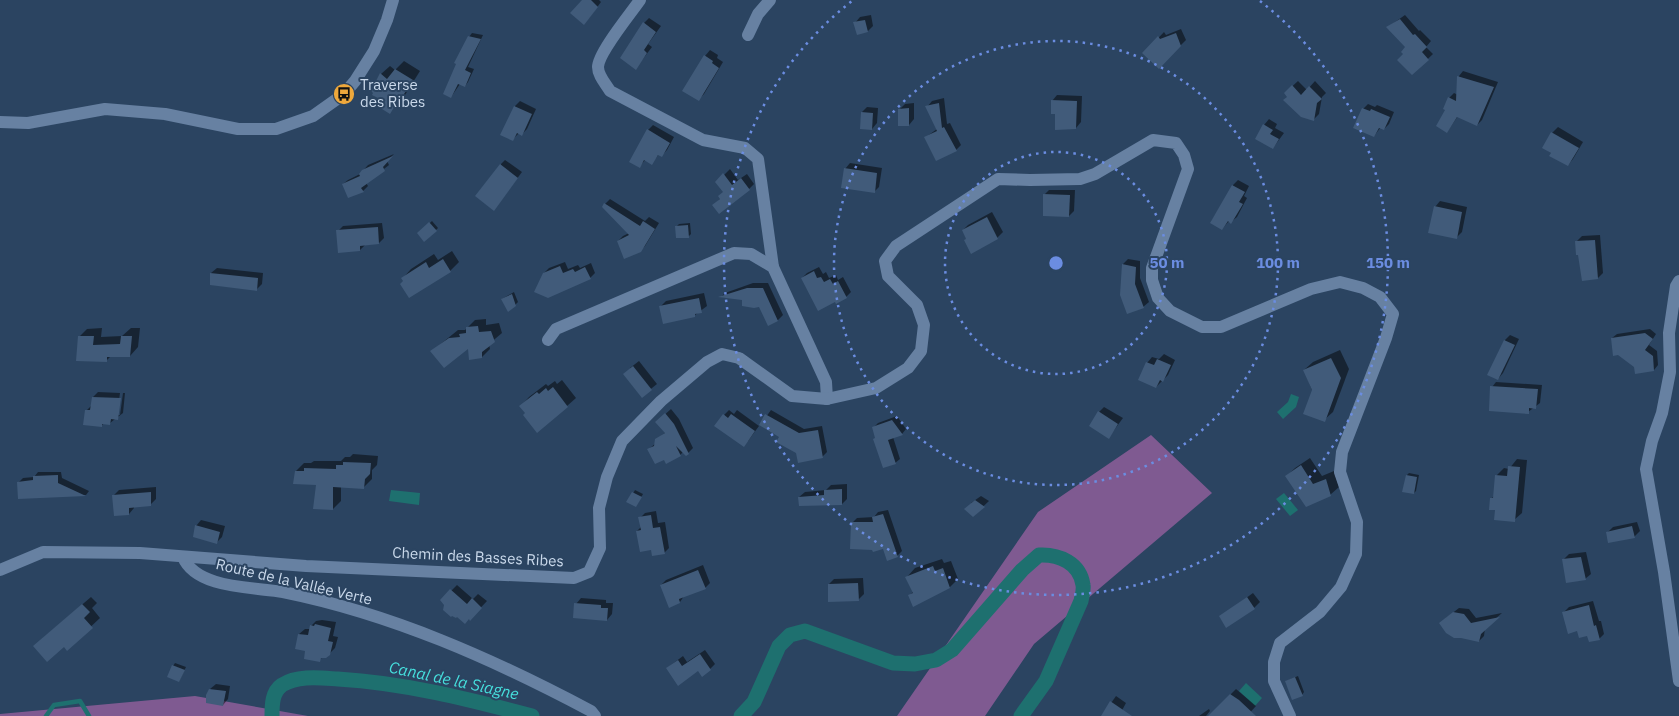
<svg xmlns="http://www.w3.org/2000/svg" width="1679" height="716" viewBox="0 0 1679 716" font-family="'IBM Plex Sans',sans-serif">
<rect width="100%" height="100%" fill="#2b4461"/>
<g fill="#7f5a91">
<path d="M 1151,435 L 1212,493 L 1034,644 L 985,716 L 897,716 L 1038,512 Z"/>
<path d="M 195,696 L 308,716 L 0,716 L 0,714 Z"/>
</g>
<g fill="#1e706f">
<path d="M 1291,394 L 1299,397 L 1296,407 L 1283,419 L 1277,412 L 1288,402 Z"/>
<path d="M 391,490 L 420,493 L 419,505 L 389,501 Z"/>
<path d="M 1284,493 L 1298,510 L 1290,516 L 1276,499 Z"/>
<path d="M 1246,683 L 1262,698 L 1255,706 L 1239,691 Z"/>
</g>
<g fill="#0007">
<path d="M 583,0 L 599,0 L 601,2 L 589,18 Z"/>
<path d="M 871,15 L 873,26 L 868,31 L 855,23 L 860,17 Z"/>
<path d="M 1405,15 L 1419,31 L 1420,30 L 1431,41 L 1426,47 L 1433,54 L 1412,74 L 1405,54 L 1406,47 L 1388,27 Z"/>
<path d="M 649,18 L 661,26 L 648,44 L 652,47 L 636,68 L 644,23 Z"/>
<path d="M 1181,29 L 1186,40 L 1159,67 L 1144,53 L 1164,32 L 1166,35 Z"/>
<path d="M 472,33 L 483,35 L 468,67 L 474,69 L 468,82 L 465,86 L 460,84 L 451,97 L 469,37 Z"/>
<path d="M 710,50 L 718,55 L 717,58 L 723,62 L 704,94 L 699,99 L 705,56 Z"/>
<path d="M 404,61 L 420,71 L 405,95 L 389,112 L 380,98 L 381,74 L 390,66 L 395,70 Z"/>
<path d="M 1463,71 L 1498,82 L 1482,120 L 1477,125 L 1458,116 L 1447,132 L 1447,110 L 1449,98 L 1454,93 L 1458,95 L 1459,76 Z"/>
<path d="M 1298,81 L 1307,90 L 1315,81 L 1326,93 L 1322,97 L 1319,114 L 1314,119 L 1285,93 Z"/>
<path d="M 1057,95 L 1082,96 L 1081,122 L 1076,128 L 1056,113 L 1052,101 Z"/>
<path d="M 944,98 L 947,124 L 950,123 L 961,145 L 956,150 L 926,137 L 937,129 L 927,107 L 932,101 Z"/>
<path d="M 520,101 L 536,109 L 527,129 L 522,134 L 519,133 L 513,139 L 515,106 Z"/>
<path d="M 914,103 L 914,119 L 909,125 L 899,110 L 905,104 Z"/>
<path d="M 1368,104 L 1375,107 L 1377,105 L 1394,112 L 1389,124 L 1384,129 L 1381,127 L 1374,136 L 1363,109 Z"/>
<path d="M 867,107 L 878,108 L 877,123 L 872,129 L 862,112 Z"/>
<path d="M 1269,119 L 1277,124 L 1275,128 L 1284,133 L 1273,148 L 1264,125 Z"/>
<path d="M 653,125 L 674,137 L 667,150 L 662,155 L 659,154 L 652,163 L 646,159 L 639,167 L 648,130 Z"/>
<path d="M 1558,127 L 1583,142 L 1573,159 L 1568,165 L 1544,148 L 1552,133 Z"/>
<path d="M 394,154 L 387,161 L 389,165 L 366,183 L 368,186 L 363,191 L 349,196 L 343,184 L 348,180 L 360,174 L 368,165 Z"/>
<path d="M 505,160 L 522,172 L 498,204 L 501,164 Z"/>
<path d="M 850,163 L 882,168 L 879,187 L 874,192 L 845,169 Z"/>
<path d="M 730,169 L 738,180 L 747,174 L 754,184 L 749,189 L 714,205 L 721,198 L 724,192 L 717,182 Z"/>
<path d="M 1238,180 L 1249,186 L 1244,196 L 1247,198 L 1237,217 L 1231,222 L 1229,221 L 1222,229 L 1211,222 L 1233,185 Z"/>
<path d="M 1049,190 L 1075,190 L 1074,211 L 1069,216 L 1044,195 Z"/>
<path d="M 610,199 L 645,221 L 649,217 L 659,223 L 645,246 L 640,251 L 618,241 L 623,236 L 629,233 L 603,206 Z"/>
<path d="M 1440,201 L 1467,207 L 1462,232 L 1457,237 L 1435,207 Z"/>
<path d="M 992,212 L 1003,232 L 997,238 L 971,252 L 963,230 L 968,225 Z"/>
<path d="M 432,221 L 438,228 L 436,230 L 418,234 Z"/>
<path d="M 382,223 L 384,238 L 379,243 L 365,245 L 360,250 L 338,231 L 343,226 Z"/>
<path d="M 690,223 L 691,234 L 689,236 L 676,227 L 679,224 Z"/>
<path d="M 1600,235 L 1603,273 L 1598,278 L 1576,242 L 1582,236 Z"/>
<path d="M 452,251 L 459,262 L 450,271 L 409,297 L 403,278 L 411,269 L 434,254 L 438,260 Z"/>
<path d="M 1128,259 L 1140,261 L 1140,278 L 1149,302 L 1143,307 L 1121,295 L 1123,264 Z"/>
<path d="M 565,262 L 568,269 L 578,265 L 580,268 L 591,263 L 595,273 L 590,278 L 544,273 L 549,268 Z"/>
<path d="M 819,267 L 823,274 L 826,272 L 829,278 L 836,275 L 838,280 L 843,277 L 851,292 L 846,297 L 802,278 L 807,273 Z"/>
<path d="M 217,268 L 263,273 L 262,284 L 257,289 L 211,284 L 211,273 Z"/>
<path d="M 753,283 L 768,283 L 783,315 L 778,320 L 769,324 L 759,305 L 744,299 L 721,297 L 725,293 Z"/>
<path d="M 514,292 L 518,302 L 515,305 L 502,299 Z"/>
<path d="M 704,293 L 707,306 L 695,315 L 660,307 L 666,301 Z"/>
<path d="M 486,319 L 486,325 L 499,323 L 502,333 L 489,344 L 490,349 L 482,357 L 469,347 L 432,351 L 458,330 L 465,330 L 475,320 Z"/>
<path d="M 102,328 L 101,337 L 122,336 L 131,328 L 140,328 L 138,347 L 130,356 L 111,356 L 107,360 L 79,337 L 87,329 Z"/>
<path d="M 1650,329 L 1656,334 L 1649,345 L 1657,351 L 1658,365 L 1654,370 L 1635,366 L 1612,338 L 1617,334 Z"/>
<path d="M 1510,335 L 1519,339 L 1503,373 L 1498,379 L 1505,340 Z"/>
<path d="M 1340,350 L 1349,369 L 1333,412 L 1324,420 L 1304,370 L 1313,362 Z"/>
<path d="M 1164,354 L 1175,360 L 1168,375 L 1156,387 L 1147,363 L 1152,357 L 1159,359 Z"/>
<path d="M 639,361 L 657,384 L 642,396 L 630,368 Z"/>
<path d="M 562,380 L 576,398 L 567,406 L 526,413 L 521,406 L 529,397 L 546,384 L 548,386 L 555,381 L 557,384 Z"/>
<path d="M 1496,382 L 1542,385 L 1540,403 L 1528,412 L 1492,387 Z"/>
<path d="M 98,392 L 120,393 L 117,415 L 120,415 L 123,393 L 125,393 L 123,413 L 110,423 L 104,423 L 101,426 L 86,411 L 92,405 L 93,397 Z"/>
<path d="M 1104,407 L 1123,418 L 1109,437 L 1099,412 Z"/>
<path d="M 671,409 L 679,419 L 693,448 L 688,453 L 683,452 L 680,455 L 664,458 L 649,449 L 656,443 L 656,440 L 666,432 L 662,417 Z"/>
<path d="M 729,410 L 734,414 L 737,410 L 759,426 L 748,441 L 724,415 Z"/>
<path d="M 771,410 L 804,429 L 822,426 L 827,452 L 822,457 L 761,424 Z"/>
<path d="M 897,416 L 906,429 L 902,434 L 893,437 L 900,459 L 895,463 L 876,437 L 873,428 L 878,423 Z"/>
<path d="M 353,454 L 378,456 L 377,465 L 372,470 L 372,479 L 364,487 L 341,486 L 341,501 L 333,509 L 317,484 L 296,471 L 304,463 L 311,463 L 314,461 L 341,461 L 345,457 L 350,457 Z"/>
<path d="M 1310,458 L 1322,476 L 1334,471 L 1339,487 L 1330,495 L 1287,476 L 1295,468 Z"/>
<path d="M 1517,459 L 1527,460 L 1522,513 L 1514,520 L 1497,509 L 1491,499 L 1494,496 L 1496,476 L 1504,468 L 1509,469 Z"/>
<path d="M 38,472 L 61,472 L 62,478 L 89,491 L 86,495 L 19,498 L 19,482 L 23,478 L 34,477 Z"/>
<path d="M 1409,473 L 1419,475 L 1416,491 L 1414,493 L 1404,491 L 1407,475 Z"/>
<path d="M 847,484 L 847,499 L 842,504 L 799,497 L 805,492 L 826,490 L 831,485 Z"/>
<path d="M 156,487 L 156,499 L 150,505 L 134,506 L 134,508 L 129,514 L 114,495 L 119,490 Z"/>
<path d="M 635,490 L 643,494 L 636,506 L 628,502 Z"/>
<path d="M 981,496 L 989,501 L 973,516 L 971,503 Z"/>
<path d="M 888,510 L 902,551 L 897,556 L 852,523 L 857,518 L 874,517 L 878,512 Z"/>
<path d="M 656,511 L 658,523 L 665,522 L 669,548 L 664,553 L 637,531 L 641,527 L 640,518 L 645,513 Z"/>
<path d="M 201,520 L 225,526 L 222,537 L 217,542 L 196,526 Z"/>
<path d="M 1637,522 L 1640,531 L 1634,537 L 1608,532 L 1613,527 Z"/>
<path d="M 1586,552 L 1591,574 L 1585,579 L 1563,560 L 1569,554 Z"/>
<path d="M 942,559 L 944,563 L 951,561 L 958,579 L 950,587 L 909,596 L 914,591 L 907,577 L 915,568 Z"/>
<path d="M 703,565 L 710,583 L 705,588 L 684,596 L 680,602 L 661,585 L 666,580 Z"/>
<path d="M 863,578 L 864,594 L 858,600 L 829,584 L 834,579 Z"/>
<path d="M 457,585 L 473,599 L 478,594 L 487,601 L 470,619 L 445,604 L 442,600 Z"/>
<path d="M 1253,593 L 1260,602 L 1254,608 L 1226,626 L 1220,617 Z"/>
<path d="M 91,597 L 97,603 L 92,608 L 100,618 L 67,649 L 64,646 L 43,638 Z"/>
<path d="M 581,598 L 606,600 L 606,603 L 613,603 L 612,614 L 607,620 L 576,604 Z"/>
<path d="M 1593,601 L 1599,621 L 1601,621 L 1604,634 L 1599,639 L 1578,630 L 1564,612 L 1569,607 Z"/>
<path d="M 1459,608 L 1469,609 L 1476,618 L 1502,613 L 1485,628 L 1484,636 L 1479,641 L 1446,618 Z"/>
<path d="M 322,620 L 336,622 L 333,636 L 338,637 L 335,648 L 326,657 L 323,657 L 319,660 L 307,650 L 299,634 L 305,629 L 310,629 L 311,626 L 316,621 Z"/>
<path d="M 705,650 L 715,664 L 710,669 L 667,668 L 683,656 L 687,662 Z"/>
<path d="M 175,663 L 186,667 L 179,681 L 173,666 Z"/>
<path d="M 1298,676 L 1304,692 L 1302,695 L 1286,681 Z"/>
<path d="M 216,684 L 230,686 L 228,699 L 223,705 L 210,689 Z"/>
<path d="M 1236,689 L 1256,706 L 1247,716 L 1225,716 L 1217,708 Z"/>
<path d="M 1116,696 L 1126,703 L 1119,716 L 1102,716 Z"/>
<path d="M 1209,709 L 1210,711 L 1206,716 L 1199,716 Z"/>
</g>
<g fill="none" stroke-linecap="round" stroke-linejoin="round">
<path stroke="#1e706f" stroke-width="4.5" d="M 46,716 L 54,705 L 80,701 L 89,716"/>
<g stroke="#1e706f" stroke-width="15">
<path d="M 272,716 C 272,705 272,692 282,685 C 298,675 321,678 338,679 C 405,683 468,699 532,716"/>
<path d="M 741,716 L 754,702 L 779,646 L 790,635 L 805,631 L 893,663 L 915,664 L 936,660 L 952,650 L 1022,570 L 1039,555 C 1059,554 1080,563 1083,585 C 1084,590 1082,596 1081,601 L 1046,681 L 1021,716"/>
</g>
</g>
<g fill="#415b7a">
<path d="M 582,0 L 591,0 L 598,7 L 584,25 L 570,13 Z"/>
<path d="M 1400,19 L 1413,35 L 1415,34 L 1427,47 L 1422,52 L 1429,60 L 1412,75 L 1397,60 L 1403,54 L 1401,52 L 1405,47 L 1386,27 Z"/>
<path d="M 865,20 L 868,32 L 857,35 L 853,22 Z"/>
<path d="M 643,22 L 656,32 L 644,50 L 647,53 L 636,70 L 620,58 Z"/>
<path d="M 1176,33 L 1181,46 L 1159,69 L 1142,53 L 1158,36 L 1160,39 Z"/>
<path d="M 468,36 L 481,39 L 465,70 L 471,73 L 465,87 L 458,84 L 451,98 L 443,94 L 456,64 L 454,63 Z"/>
<path d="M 704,55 L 713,61 L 712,63 L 719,68 L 699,101 L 682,91 Z"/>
<path d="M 395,69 L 413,80 L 397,105 L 396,104 L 390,114 L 374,104 L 378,98 L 372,95 L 373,93 L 371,91 L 380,73 L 387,79 Z"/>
<path d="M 1457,76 L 1494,87 L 1477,126 L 1457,117 L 1447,133 L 1436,126 L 1445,110 L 1443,109 L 1448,97 L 1456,101 Z"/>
<path d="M 1292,85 L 1301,95 L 1309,86 L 1322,99 L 1317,103 L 1314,121 L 1301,117 L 1283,100 L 1287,97 L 1284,93 Z"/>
<path d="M 1051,100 L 1077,101 L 1076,129 L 1055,130 L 1055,114 L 1051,114 Z"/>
<path d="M 939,103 L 942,128 L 944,127 L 957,151 L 936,161 L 924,137 L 937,131 L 925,106 Z"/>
<path d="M 514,106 L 532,114 L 522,136 L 517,133 L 513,141 L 500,135 Z"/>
<path d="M 909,108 L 909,126 L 898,126 L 898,109 Z"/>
<path d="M 1362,108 L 1370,111 L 1371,109 L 1390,117 L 1384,130 L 1379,128 L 1374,137 L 1353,128 Z"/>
<path d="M 861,112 L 873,113 L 872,130 L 860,129 Z"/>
<path d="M 1263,124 L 1273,130 L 1270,134 L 1279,139 L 1273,149 L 1255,139 Z"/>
<path d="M 647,129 L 670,143 L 662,157 L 658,155 L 652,165 L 644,160 L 640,168 L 629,162 Z"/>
<path d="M 1551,132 L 1579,148 L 1568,166 L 1549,156 L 1551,153 L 1542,148 Z"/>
<path d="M 393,156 L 383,167 L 385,171 L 361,188 L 364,192 L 348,198 L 342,184 L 360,176 L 359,174 L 362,170 Z"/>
<path d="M 500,164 L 518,178 L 494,211 L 475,196 Z"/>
<path d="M 844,168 L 877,173 L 875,193 L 841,188 Z"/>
<path d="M 723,173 L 732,185 L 741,178 L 750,190 L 719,214 L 712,205 L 720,199 L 718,196 L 723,192 L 715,182 Z"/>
<path d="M 1232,185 L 1245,192 L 1239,202 L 1243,204 L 1231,224 L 1228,221 L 1222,230 L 1210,223 Z"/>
<path d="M 1043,194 L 1070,195 L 1069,217 L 1043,216 Z"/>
<path d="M 604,203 L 640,226 L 643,221 L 655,229 L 641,252 L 624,259 L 617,241 L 629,235 L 602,207 Z"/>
<path d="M 1434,206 L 1462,212 L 1457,239 L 1428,233 Z"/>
<path d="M 987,217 L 998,239 L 971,254 L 964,240 L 966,239 L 962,230 Z"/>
<path d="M 429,222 L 437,231 L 424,242 L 417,233 Z"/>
<path d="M 688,225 L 689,238 L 676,238 L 675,226 Z"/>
<path d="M 378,227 L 379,244 L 360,246 L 360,251 L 338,253 L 336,230 Z"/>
<path d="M 1595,240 L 1598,279 L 1582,281 L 1578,255 L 1576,255 L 1575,241 Z"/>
<path d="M 443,259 L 451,272 L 409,298 L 400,284 L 403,281 L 401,278 L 426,262 L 429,268 Z"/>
<path d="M 1122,264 L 1136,267 L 1135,284 L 1144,308 L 1127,314 L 1120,295 Z"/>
<path d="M 560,266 L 563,273 L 573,269 L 575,272 L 585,267 L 591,279 L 548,298 L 534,292 L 543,273 Z"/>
<path d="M 814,271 L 817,278 L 821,277 L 824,282 L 830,279 L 833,284 L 838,281 L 847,298 L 836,304 L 835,302 L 818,311 L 801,278 Z"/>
<path d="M 210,273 L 258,278 L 257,291 L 210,285 Z"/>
<path d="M 747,288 L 763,288 L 778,321 L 768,326 L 759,307 L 754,308 L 742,306 L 742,300 L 718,297 Z"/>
<path d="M 512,294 L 516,306 L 508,312 L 501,299 Z"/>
<path d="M 699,298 L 702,313 L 695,314 L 695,317 L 663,324 L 659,306 Z"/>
<path d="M 478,326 L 479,332 L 491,331 L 495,342 L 482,352 L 482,358 L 469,360 L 468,349 L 444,368 L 430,351 L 449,338 L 460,337 L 459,334 L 466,333 L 466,327 Z"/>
<path d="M 1645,333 L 1653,339 L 1645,350 L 1653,356 L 1654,371 L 1635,374 L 1634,367 L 1618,355 L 1613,356 L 1611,338 Z"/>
<path d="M 78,336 L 94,336 L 93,345 L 120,344 L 121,336 L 132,336 L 130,357 L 107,357 L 107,362 L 76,361 Z"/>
<path d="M 1504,340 L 1515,345 L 1498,380 L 1487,375 Z"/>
<path d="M 1331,358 L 1341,378 L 1325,422 L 1303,414 L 1312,390 L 1303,370 Z"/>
<path d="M 1157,359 L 1171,365 L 1163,382 L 1160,380 L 1156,388 L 1138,380 L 1146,362 L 1154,365 Z"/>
<path d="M 633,366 L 652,390 L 642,398 L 623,374 Z"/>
<path d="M 1490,386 L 1538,389 L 1536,409 L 1529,408 L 1529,414 L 1489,411 Z"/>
<path d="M 553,387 L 568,407 L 537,433 L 523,415 L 525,413 L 519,406 L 537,392 L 539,394 L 546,388 L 548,391 Z"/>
<path d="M 92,397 L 121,398 L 118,420 L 111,419 L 110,425 L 102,424 L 102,427 L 83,425 L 85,410 L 90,410 Z"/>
<path d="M 1098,411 L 1118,424 L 1109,439 L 1089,426 Z"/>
<path d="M 665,413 L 674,424 L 689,454 L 686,456 L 676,446 L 681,456 L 666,464 L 664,460 L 655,464 L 647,449 L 654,446 L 655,439 L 665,433 L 655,422 Z"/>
<path d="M 723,414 L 728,418 L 731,414 L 755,431 L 744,447 L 714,426 Z"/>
<path d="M 765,414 L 799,433 L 818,430 L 823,458 L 798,463 L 796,453 L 776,442 L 779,437 L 759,425 Z"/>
<path d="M 892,420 L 903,435 L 888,440 L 896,464 L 883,468 L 873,439 L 875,438 L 872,427 Z"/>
<path d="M 343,462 L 371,463 L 370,474 L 365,479 L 364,489 L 333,487 L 333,510 L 313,509 L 316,485 L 293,484 L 295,471 L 304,471 L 304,468 L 336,469 L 336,465 L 343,465 Z"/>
<path d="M 1301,465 L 1313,484 L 1326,479 L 1331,496 L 1306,507 L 1285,476 Z"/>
<path d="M 1508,466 L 1520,467 L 1515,522 L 1494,520 L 1495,510 L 1489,510 L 1490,498 L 1493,498 L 1495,475 L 1507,476 Z"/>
<path d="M 58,475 L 58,483 L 86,496 L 18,499 L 17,482 L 33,480 L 33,476 Z"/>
<path d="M 1406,475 L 1417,477 L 1414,494 L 1402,492 Z"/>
<path d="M 842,489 L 842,505 L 799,506 L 798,497 L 824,495 L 824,490 Z"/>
<path d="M 151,492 L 151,506 L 129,508 L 129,515 L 114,516 L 112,495 Z"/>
<path d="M 632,492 L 642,497 L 636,507 L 626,502 Z"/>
<path d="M 975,500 L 985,507 L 973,517 L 964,509 Z"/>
<path d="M 883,514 L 898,557 L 887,561 L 883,549 L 873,552 L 872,550 L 850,549 L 851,522 L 873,522 L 872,517 Z"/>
<path d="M 651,515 L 653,528 L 660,527 L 665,554 L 652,556 L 651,550 L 640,552 L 636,531 L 641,530 L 638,517 Z"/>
<path d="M 195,525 L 220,532 L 217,544 L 193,537 Z"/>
<path d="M 1632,526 L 1635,538 L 1608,543 L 1606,532 Z"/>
<path d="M 1581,557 L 1586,580 L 1566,583 L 1562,559 Z"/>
<path d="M 933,566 L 935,571 L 943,568 L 950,588 L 913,607 L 908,595 L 913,593 L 905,577 Z"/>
<path d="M 698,570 L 706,589 L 679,599 L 680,603 L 669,608 L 660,585 Z"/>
<path d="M 858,583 L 859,601 L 828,602 L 828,584 Z"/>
<path d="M 450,589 L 467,604 L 472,598 L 482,608 L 470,621 L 469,619 L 465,624 L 457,617 L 456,618 L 452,616 L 451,617 L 443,610 L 444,605 L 440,600 Z"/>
<path d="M 1247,597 L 1255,609 L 1226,628 L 1219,616 Z"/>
<path d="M 574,603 L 601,605 L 601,608 L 608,608 L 607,621 L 573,618 Z"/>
<path d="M 82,604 L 90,612 L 84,618 L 93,628 L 67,651 L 64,647 L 47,662 L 33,646 Z"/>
<path d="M 1589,605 L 1594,626 L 1596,625 L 1600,640 L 1589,642 L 1587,636 L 1579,638 L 1577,631 L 1568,634 L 1562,612 Z"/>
<path d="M 1453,612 L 1464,614 L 1471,623 L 1500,617 L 1481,634 L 1479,642 L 1461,638 L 1454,638 L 1446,633 L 1439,623 Z"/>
<path d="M 315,624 L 331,628 L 328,641 L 333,642 L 330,655 L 326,658 L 321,658 L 320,662 L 304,659 L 305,651 L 295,649 L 298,634 L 308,635 L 310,625 L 314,626 Z"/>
<path d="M 700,654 L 711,670 L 702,677 L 698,671 L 678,686 L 666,668 L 678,660 L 682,666 Z"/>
<path d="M 172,665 L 185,670 L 179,682 L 167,677 Z"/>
<path d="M 1295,677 L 1303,696 L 1292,700 L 1285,681 Z"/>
<path d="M 209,689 L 226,691 L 223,706 L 206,703 L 206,695 Z"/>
<path d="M 1230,694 L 1239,700 L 1256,716 L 1208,716 Z"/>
<path d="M 1110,701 L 1132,716 L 1101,716 Z"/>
</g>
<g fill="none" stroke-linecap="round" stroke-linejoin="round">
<g stroke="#6781a2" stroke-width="12">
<path d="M 640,0 C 631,13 598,53 598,67 C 598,76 606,84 610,91 L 703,140 L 745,148 L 758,159 L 773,267"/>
<path d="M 748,35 L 758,14 L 770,0"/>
<path d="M 1679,281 L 1676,286 L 1669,333 L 1670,372 L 1662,413 L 1652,441 L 1646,469 L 1664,572 L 1679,681"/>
<path d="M 548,340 L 556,329 L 734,253 L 751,254 L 773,267 L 826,382 L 827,399"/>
<path d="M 183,557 C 196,589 254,587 283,592 C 392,614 493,659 591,711 L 595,716"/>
<path d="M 0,570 L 43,552 L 140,553 L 306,566 L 574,578 L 589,572 L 600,548 L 599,508 L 607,477 L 622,441 L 661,401 L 707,362 L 722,354 L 739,358 L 792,396 L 827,399 L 876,388 L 908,368 L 921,351 L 924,325 L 917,305 L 888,276 L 885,261 L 896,246 L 998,179 L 1030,180 L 1080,179 L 1095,174 L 1153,140 L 1176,143 L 1184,155 L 1188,169 L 1152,268 L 1152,280 L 1158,298 L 1170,311 L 1202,327 L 1221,327 L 1311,289 L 1340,282 L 1363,288 L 1380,297 L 1393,314 L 1386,338 L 1342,452 L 1340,472 L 1357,522 L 1356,554 L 1341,587 L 1320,612 L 1280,643 L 1274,662 L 1274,681 L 1290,716"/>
</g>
<path stroke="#6781a2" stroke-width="12" d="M 0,122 L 28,123 L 105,109 L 165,114 L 238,129 L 276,129 L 313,116 L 344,94 L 355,81 L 374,51 L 387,20 L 393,0"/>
</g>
<g fill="none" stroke="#6b8de1" stroke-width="2.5" stroke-dasharray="2.5 5">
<circle cx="1056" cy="263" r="111"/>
<circle cx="1056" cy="263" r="222"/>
<path d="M1260 1A332 332 0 1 1 852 1"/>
</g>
<defs>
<g id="bus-disc" transform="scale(1.125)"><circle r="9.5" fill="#eea83c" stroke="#2b4461"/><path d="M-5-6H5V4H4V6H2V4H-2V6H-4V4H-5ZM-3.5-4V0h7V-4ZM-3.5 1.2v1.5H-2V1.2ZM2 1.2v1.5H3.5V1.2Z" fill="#111"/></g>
</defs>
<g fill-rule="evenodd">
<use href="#bus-disc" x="344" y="94"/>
</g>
<g text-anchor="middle" stroke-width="4" stroke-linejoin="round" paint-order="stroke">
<g font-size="15" fill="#cad9eb" stroke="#2b4461" text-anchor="start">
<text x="360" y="90">Traverse<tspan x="360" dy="17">des Ribes</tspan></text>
</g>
<g font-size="15" fill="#cad9eb" stroke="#2b4461">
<text transform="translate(478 557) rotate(3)" y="5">Chemin des Basses Ribes</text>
<text transform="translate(294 582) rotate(13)" y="5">Route de la Vallée Verte</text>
</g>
<g font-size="16" font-style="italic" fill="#46dfdd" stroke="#2b4461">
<text transform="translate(454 680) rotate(12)" y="6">Canal de la Siagne</text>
</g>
</g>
<circle cx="1056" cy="263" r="8" fill="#6b8de1" stroke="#2b4461" stroke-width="2.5"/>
<g font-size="15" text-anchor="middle" font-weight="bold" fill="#6b8de1" stroke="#2b4461" stroke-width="4" stroke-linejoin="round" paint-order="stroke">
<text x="1167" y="268">50 m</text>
<text x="1278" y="268">100 m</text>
<text x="1388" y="268">150 m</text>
</g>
</svg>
